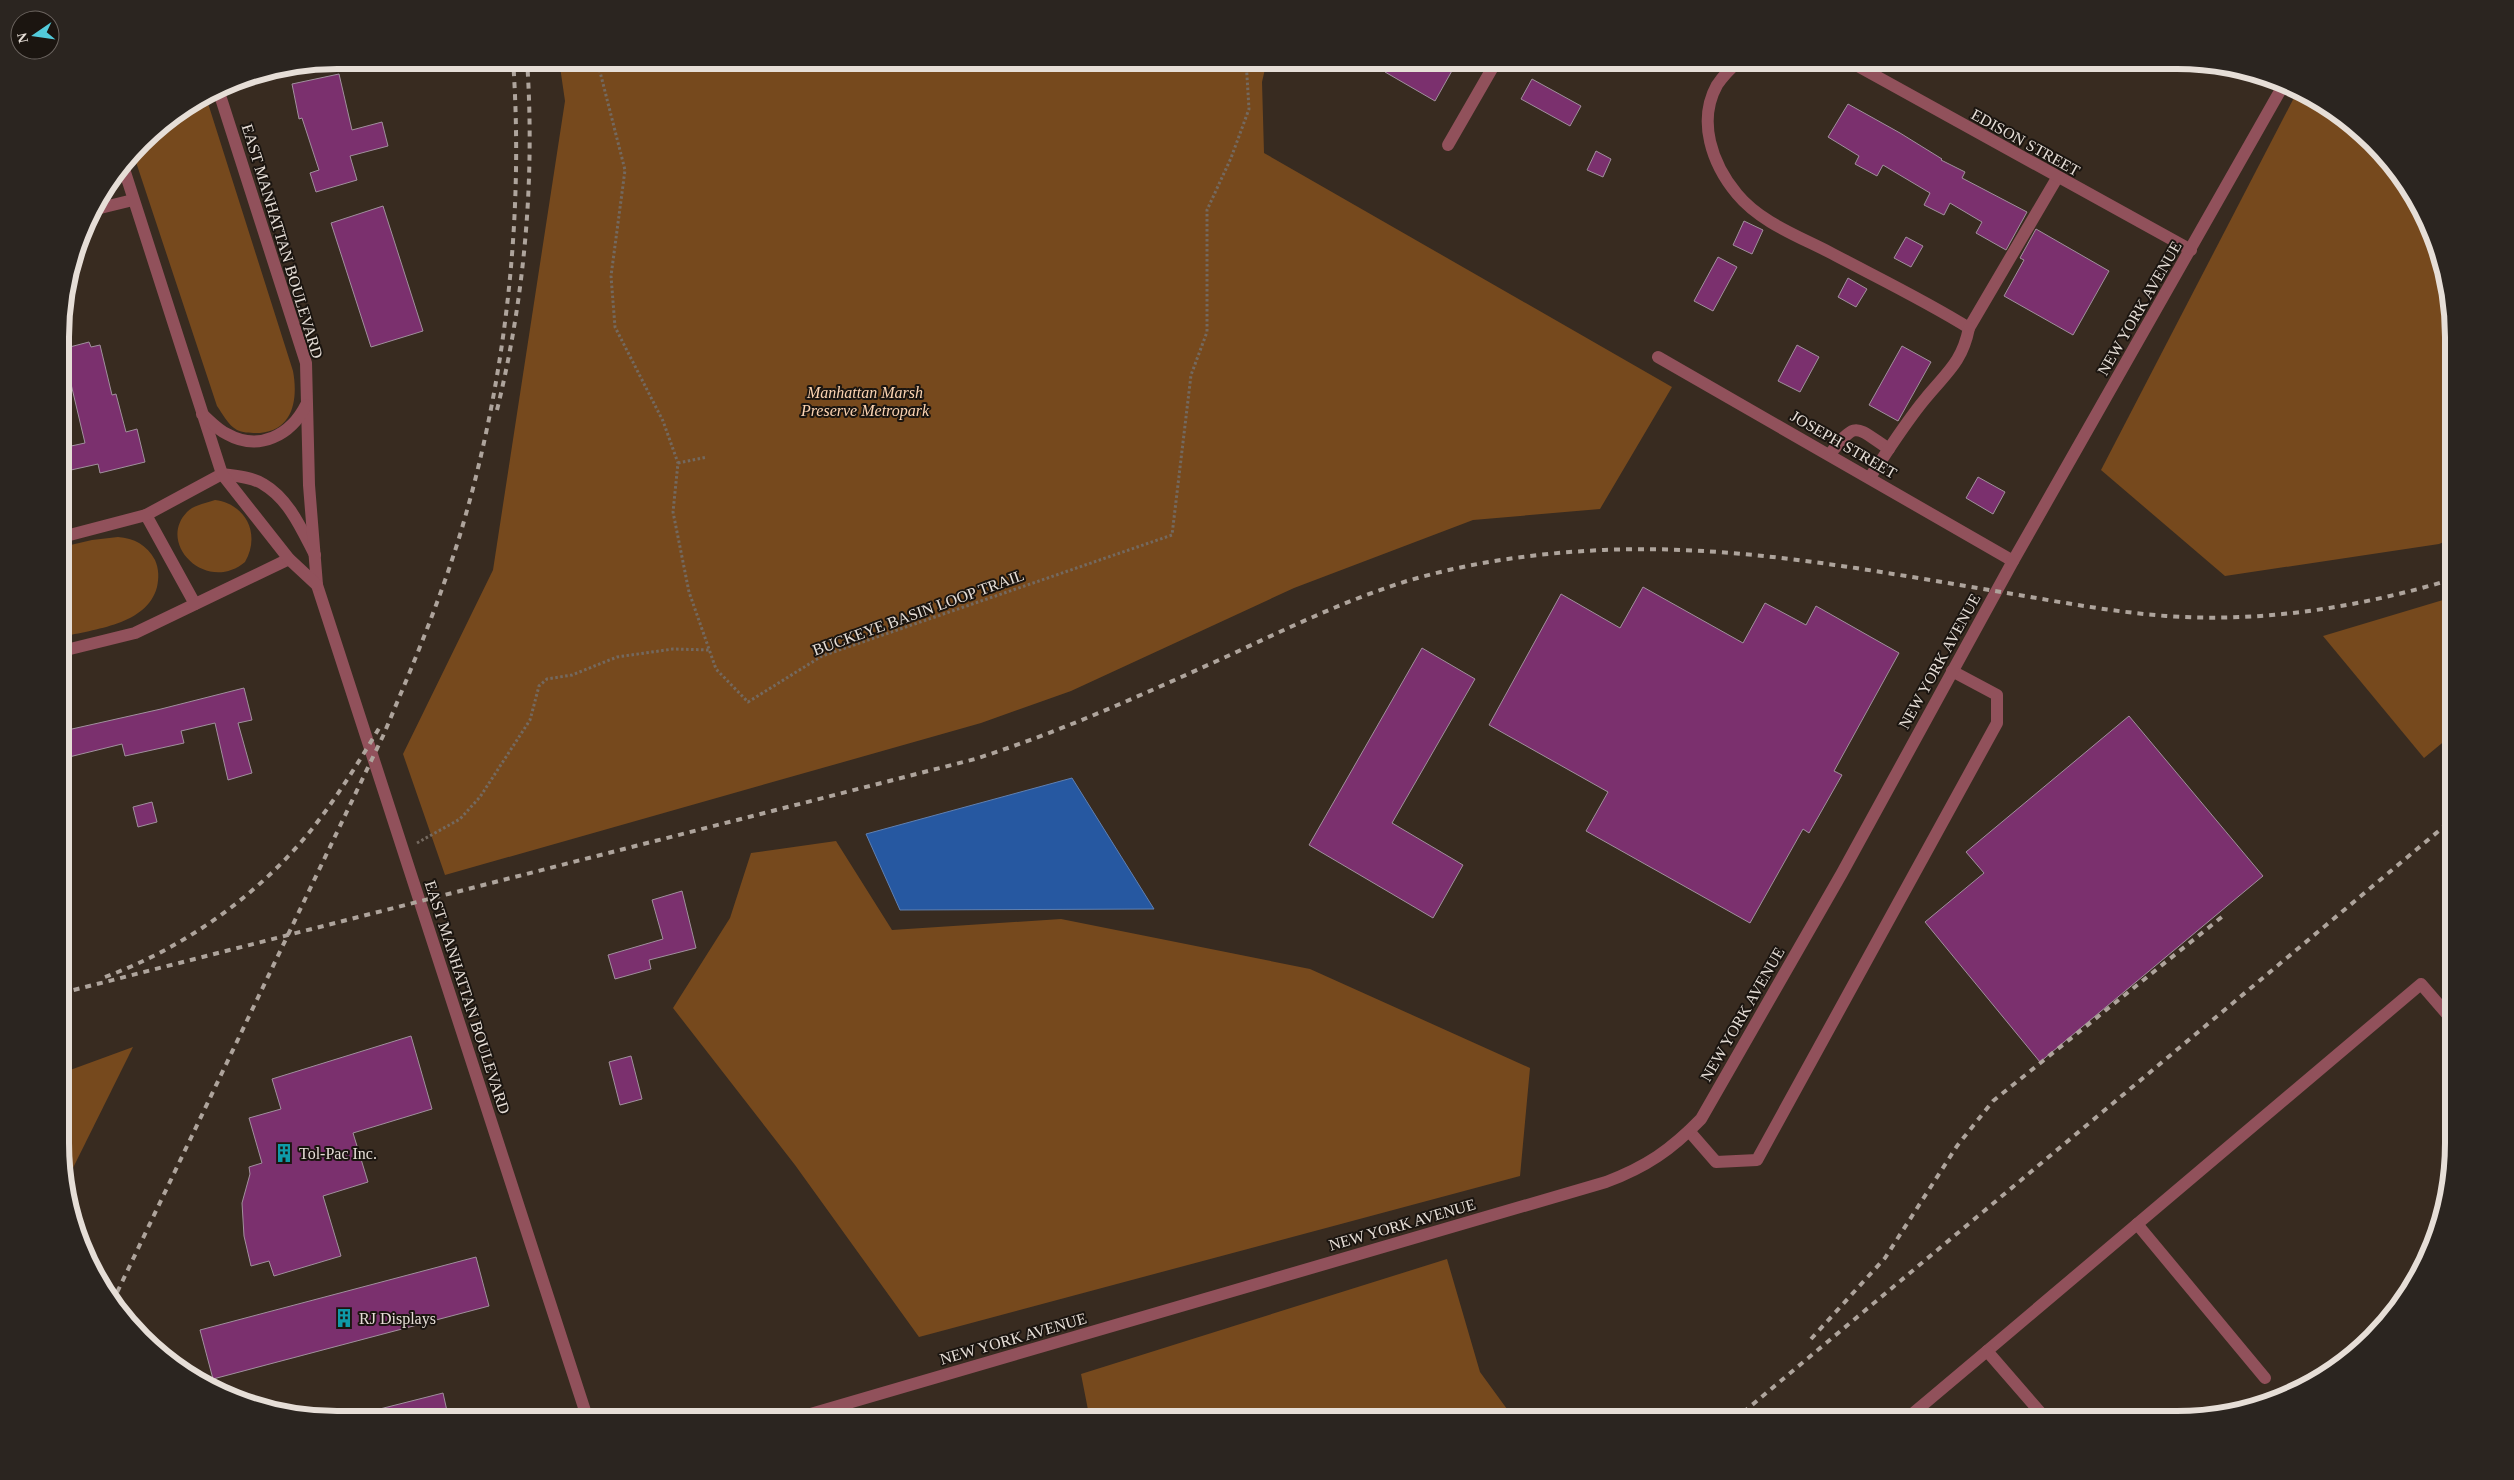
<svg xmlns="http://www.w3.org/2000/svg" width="2514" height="1480" viewBox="0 0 2514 1480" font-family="Georgia,serif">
<rect width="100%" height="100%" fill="#382b20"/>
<g fill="#76491d">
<path d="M 559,60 L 1267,60 L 1262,82 L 1264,153 L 1672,387 L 1600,509 L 1473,520 L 1294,588 L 1071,691 L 981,723 L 445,875 L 403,754 L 493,570 L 565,101 Z"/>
<path d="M 2298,90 L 2316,97 L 2373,141 L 2407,183 L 2439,248 L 2453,319 L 2453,538 L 2439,544 L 2225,576 L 2101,470 Z"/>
<path d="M 206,97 L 293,371 C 298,398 294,430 260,433 C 253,433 243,433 237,430 C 228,425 222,413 217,406 L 134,156 L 154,129 Z"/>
<path d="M 215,500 C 246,504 261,534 245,562 C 207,594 156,544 187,512 C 194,505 206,503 215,500 Z"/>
<path d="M 118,537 C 134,538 147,545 155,560 C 159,569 159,578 157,587 C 147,625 94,629 62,637 L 62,547 L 92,540 Z"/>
<path d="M 2453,597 L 2453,734 L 2424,758 L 2323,636 Z"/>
<path d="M 836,841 L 892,930 L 1061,919 L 1310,969 L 1530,1068 L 1520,1176 L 919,1337 L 795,1165 L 673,1008 L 730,918 L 751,853 Z"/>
<path d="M 133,1047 L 64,1186 L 62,1073 Z"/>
<path d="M 1447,1259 L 1480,1372 L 1515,1420 L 1090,1420 L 1081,1374 Z"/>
</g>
<path fill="#2658a1" stroke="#6080b1" d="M 1072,778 L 1154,909 L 900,910 L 866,834 Z"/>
<g fill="#7b306e" stroke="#a1909d">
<path d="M 1392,60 L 1458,60 L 1435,101 L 1385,72 Z"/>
<path d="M 339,74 L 352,130 L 382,122 L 388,146 L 350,156 L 357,180 L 316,192 L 310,173 L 319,170 L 302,118 L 299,119 L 292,84 Z"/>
<path d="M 1532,79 L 1581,106 L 1570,126 L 1521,99 Z"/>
<path d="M 1848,104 L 1900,133 L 1942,159 L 1941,160 L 1965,172 L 1962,178 L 2027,212 L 2006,250 L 1976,233 L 1982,222 L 1950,203 L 1944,215 L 1924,205 L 1930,193 L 1883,165 L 1877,176 L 1855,164 L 1859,156 L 1828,137 Z"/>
<path d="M 1596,151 L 1611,159 L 1603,177 L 1587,170 Z"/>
<path d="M 383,206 L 423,331 L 371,347 L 331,223 Z"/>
<path d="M 1744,221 L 1763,230 L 1752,254 L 1733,245 Z"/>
<path d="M 2036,229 L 2109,271 L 2073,335 L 2004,296 L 2024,260 L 2020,258 Z"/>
<path d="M 1906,237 L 1923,246 L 1911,267 L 1894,258 Z"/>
<path d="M 1718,257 L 1737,267 L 1713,311 L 1694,301 Z"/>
<path d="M 1848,278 L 1867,289 L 1856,307 L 1838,297 Z"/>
<path d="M 89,342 L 91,347 L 100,345 L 112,395 L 116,394 L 126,432 L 137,429 L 145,462 L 100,473 L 98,464 L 62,472 L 62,448 L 85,443 L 71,384 L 65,385 L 62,374 L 62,349 Z"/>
<path d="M 1797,345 L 1819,357 L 1800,392 L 1778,381 Z"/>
<path d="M 1902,346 L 1931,362 L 1898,421 L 1869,405 Z"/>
<path d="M 1978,477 L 2005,492 L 1993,514 L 1966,498 Z"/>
<path d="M 1643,587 L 1743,643 L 1765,603 L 1806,625 L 1816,606 L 1899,653 L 1834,771 L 1842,775 L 1809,833 L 1803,829 L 1750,923 L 1586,831 L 1608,792 L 1489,725 L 1561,594 L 1620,628 Z"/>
<path d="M 1422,648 L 1475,679 L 1392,823 L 1463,865 L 1433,918 L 1309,845 Z"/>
<path d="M 244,688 L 252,720 L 238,723 L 252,773 L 228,780 L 215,723 L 181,731 L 184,743 L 125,756 L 122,744 L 69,757 L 63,731 L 161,709 Z"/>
<path d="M 2129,716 L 2263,876 L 2040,1062 L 1925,922 L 1984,873 L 1966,852 Z"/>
<path d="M 152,802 L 157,822 L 138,827 L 133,807 Z"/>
<path d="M 682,891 L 696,948 L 649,960 L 651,969 L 615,979 L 608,955 L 663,939 L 652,900 Z"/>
<path d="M 411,1036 L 432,1109 L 353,1133 L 368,1182 L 323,1196 L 341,1256 L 274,1276 L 269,1261 L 251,1266 L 244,1236 L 242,1203 L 250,1174 L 249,1167 L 262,1163 L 249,1118 L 281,1109 L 272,1079 Z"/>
<path d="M 631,1056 L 642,1099 L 620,1105 L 609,1062 Z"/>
<path d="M 476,1257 L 489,1306 L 213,1379 L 200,1330 Z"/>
<path d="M 443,1393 L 449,1420 L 361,1420 L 360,1414 Z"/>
</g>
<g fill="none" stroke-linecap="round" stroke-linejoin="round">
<g stroke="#74695f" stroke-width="3" stroke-dasharray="2.5 2.5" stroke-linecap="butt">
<path d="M 597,60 L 625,170 L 611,276 L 615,327 L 663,421 L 678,463 L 673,512 L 689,592 L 716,669 L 748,702 L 822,656 L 1172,535 L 1191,375 L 1207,332 L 1207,210 L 1231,158 L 1249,109 L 1246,60"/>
<path d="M 678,463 L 707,457"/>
<path d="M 417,843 L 460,819 L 480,797 L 530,720 L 539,686 L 547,679 L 572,675 L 617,657 L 673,649 L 710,650"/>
</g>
<g stroke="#91515b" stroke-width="12">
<path d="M 1740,60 C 1732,67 1723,76 1717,85 C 1697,121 1712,164 1737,194 C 1760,222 1798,236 1829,252 C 1876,277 1924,300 1969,328 L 2057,178"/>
<path d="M 1830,454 C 1857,420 1854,426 1889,449"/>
<path d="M 1870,477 C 1888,451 1905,423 1925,399 C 1946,373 1962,363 1969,328"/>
<path d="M 1689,1131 L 1716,1162 L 1757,1160 L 1997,723 L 1997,695 L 1952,671"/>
<path d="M 2137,1224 L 2265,1378"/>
<path d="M 1987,1351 L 2421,984 L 2453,1021"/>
<path d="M 1905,1420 L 1987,1351 L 2046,1419"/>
</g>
<g stroke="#91515b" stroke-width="12">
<path d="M 1847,60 L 2191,250"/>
<path d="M 1448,145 L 1497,60"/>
<path d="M 92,210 L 133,200"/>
<path d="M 1658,357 L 2013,561"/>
<path d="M 146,515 L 195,604"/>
<path d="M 62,537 L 146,515 L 222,474 C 235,476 252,477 263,484 C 289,499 302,530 315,555"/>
<path d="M 62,651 L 135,633 L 289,559"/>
</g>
<g stroke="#91515b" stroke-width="12">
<path d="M 218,89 L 306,363 L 309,485 L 317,585 L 588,1420"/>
<path d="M 124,169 L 222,474 L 289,559 L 317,585"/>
<path d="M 202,414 C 210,421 218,430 227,434 C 259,452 291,435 306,405"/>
<path d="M 790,1420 L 1606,1182 C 1646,1167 1671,1150 1701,1119 L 1842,873 L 2013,561 L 2284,84"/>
</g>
<g stroke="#aea49c" stroke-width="4" stroke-dasharray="6 6" stroke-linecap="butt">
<path d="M 497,410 C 525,296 535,177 527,60"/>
<path d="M 105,977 C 184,948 259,895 312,829 C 338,796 360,760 381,725"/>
<path d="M 62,993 L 975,759 C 1063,731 1146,693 1230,655 C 1288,628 1346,600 1407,581 C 1471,562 1537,553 1603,550 C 1738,544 1874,571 2007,593 C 2060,602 2113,612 2166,616 C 2263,623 2361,607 2453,579"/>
<path d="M 112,1303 L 383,736 C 412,667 441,599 462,528 C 506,378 524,215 513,60"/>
<path d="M 1811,1339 L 1885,1258 L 1957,1146 L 1993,1101 L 2223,916"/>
<path d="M 1734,1420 L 2453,819"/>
</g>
</g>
<defs>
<g id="building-bare" transform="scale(1.5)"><path d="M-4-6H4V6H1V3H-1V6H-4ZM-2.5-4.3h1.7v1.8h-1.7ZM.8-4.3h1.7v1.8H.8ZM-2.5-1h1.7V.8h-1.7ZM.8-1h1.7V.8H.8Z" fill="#0f9aa8" stroke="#1b1510" stroke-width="2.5" paint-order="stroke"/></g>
</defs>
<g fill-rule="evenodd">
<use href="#building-bare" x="284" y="1153"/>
<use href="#building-bare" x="344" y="1318"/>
</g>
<g text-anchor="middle" stroke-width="4" stroke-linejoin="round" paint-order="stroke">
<g font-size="16" fill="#e6ded7" stroke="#1b1510">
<text transform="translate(2026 142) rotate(29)" y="6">EDISON STREET</text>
<text transform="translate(283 241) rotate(73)" y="6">EAST MANHATTAN BOULEVARD</text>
<text transform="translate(2139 308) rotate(-60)" y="6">NEW YORK AVENUE</text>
<text transform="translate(1844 444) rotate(30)" y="6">JOSEPH STREET</text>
<text transform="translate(918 612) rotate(-20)" y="6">BUCKEYE BASIN LOOP TRAIL</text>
<text transform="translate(1939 661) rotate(-61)" y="6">NEW YORK AVENUE</text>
<text transform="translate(468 997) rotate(72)" y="6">EAST MANHATTAN BOULEVARD</text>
<text transform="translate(1742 1014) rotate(-60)" y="6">NEW YORK AVENUE</text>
<text transform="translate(1402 1224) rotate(-16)" y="6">NEW YORK AVENUE</text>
<text transform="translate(1013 1338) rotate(-16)" y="6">NEW YORK AVENUE</text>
</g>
<g font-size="16" font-style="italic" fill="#fcd4b2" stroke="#1b1510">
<text x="865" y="398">Manhattan Marsh<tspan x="865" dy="18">Preserve Metropark</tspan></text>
</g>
<g font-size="16" fill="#e6ded7" stroke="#1b1510" text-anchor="start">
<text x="299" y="1159">Tol-Pac Inc.</text>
<text x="359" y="1324">RJ Displays</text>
</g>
</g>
<path d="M0 0H2514V1480H0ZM337 69H2177A268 268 0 0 1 2445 337V1143A268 268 0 0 1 2177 1411H337A268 268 0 0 1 69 1143V337A268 268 0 0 1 337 69Z" fill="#2b2520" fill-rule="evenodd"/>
<path fill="none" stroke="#e6ded7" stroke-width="6" d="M337 69H2177A268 268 0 0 1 2445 337V1143A268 268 0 0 1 2177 1411H337A268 268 0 0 1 69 1143V337A268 268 0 0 1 337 69Z"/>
<g transform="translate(35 35) rotate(257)"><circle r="24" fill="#1b1510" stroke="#6c6560"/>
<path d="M0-4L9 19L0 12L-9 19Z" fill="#53cbdb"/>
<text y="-8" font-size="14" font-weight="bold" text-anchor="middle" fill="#e6ded7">N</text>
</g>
</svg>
